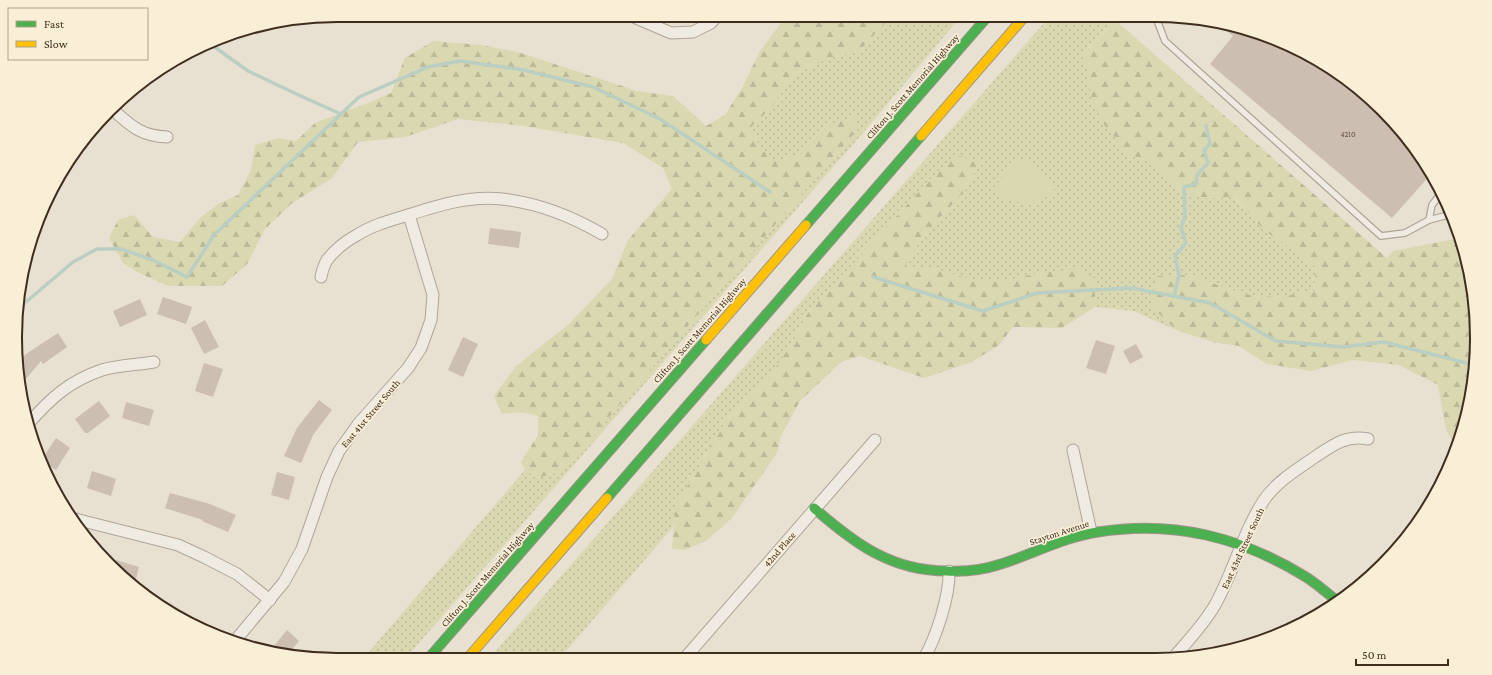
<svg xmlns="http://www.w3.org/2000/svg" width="1492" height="675" viewBox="0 0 1492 675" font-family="'Crimson Pro',serif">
<defs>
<pattern id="grass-dots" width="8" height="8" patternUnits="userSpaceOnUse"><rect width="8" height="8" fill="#d9d8b1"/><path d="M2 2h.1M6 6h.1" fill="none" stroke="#bbba98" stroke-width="1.8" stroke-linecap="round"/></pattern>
<pattern id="forest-firs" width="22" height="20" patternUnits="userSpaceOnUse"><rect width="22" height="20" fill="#d9d8b1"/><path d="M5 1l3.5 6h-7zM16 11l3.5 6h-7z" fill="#bbba98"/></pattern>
</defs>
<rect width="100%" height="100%" fill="#e8e0d0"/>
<g fill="url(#grass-dots)">
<path d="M 893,15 L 962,15 L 862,134 L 404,660 L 362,660 L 525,470 L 537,478 L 556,473 L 573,459 L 857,130 L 833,123 L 801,155 L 775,161 L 761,149 L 751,127 L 771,108 L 793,76 L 823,60 L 860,50 Z"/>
<path d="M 1051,15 L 1117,15 L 1082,55 L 1089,75 L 1092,97 L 1127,153 L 1152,163 L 1180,190 L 1204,198 L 1233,197 L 1265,231 L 1316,267 L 1314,291 L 1275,297 L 1243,294 L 1191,275 L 1158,276 L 1155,310 L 1176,330 L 1134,311 L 1095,307 L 1095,279 L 1043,272 L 1009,280 L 973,280 L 929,267 L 904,267 L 922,237 L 969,186 L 955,155 L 924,186 L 844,274 L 810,309 L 791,345 L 772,374 L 730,415 L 675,507 L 673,527 L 559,659 L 488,660 Z"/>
</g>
<g fill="url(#forest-firs)">
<path d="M 787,15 L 893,15 L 860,50 L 823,60 L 793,76 L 771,108 L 751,127 L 761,149 L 775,161 L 801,155 L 833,123 L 855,117 L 857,130 L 573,459 L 556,473 L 537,478 L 525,470 L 521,462 L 538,435 L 538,416 L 522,412 L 502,414 L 494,396 L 515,367 L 569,324 L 612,279 L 628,240 L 672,189 L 663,168 L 623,143 L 524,126 L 458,119 L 405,137 L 358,142 L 332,178 L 291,204 L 264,230 L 248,263 L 222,286 L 168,286 L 137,272 L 123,263 L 109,238 L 118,220 L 134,215 L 153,237 L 180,242 L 201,217 L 218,204 L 238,195 L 251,170 L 255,145 L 278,138 L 296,141 L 315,123 L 368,103 L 391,93 L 405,58 L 433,41 L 481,45 L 521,53 L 637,91 L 673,96 L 706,126 L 725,115 L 742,88 L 760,51 Z"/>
<path d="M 1114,19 L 1387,258 L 1393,251 L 1460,238 L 1471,274 L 1477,337 L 1471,400 L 1456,449 L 1446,429 L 1438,385 L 1399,365 L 1353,360 L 1311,371 L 1267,364 L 1239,346 L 1213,342 L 1176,330 L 1155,310 L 1150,300 L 1158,276 L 1191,275 L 1243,294 L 1275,297 L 1314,291 L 1316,267 L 1265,231 L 1234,197 L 1204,198 L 1180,190 L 1152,163 L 1127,153 L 1105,126 L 1091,97 L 1089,75 L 1082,55 Z"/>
<path d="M 955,155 L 979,161 L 969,186 L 922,237 L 904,267 L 929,267 L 973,280 L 1009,280 L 1043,272 L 1081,269 L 1095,279 L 1095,307 L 1062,328 L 1013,327 L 999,345 L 972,362 L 924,378 L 860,356 L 841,362 L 800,401 L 781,436 L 777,453 L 732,518 L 706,541 L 685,550 L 672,549 L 675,507 L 730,415 L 771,374 L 791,345 L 810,309 L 844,274 L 924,186 Z"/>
</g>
<path fill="#d9d8b1" d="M 1028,159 L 1055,191 L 1040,202 L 1021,203 L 1004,198 L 993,188 L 1018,160 Z"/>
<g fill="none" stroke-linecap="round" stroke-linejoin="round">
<g stroke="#bacec2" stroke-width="3.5">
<path d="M 209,43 L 248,71 L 303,97 L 341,114"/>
<path d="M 873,277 L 983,311 L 1037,293 L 1131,288 L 1210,303 L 1276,341 L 1343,347 L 1384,342 L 1474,365"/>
<path d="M 1174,296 L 1179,275 L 1175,256 L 1186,243 L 1181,228 L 1185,216 L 1184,187 L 1196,184 L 1197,175 L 1208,163 L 1204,150 L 1210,144 L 1206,125"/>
<path d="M 20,307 L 73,262 L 97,249 L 121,249 L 153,260 L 187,277 L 214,235 L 359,97 L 428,67 L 460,61 L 524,70 L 593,87 L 660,119 L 770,192"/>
</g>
</g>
<g fill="#ccbeb0">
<path d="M 1215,21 L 1278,39 L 1333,69 L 1382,109 L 1423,158 L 1431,174 L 1392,218 L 1210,64 L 1233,36 Z"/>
<path d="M 490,228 L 521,232 L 519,248 L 488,244 Z"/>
<path d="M 163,297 L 192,307 L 186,324 L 157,314 Z"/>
<path d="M 140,299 L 147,315 L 120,327 L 113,311 Z"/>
<path d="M 205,320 L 219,347 L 204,354 L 191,328 Z"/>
<path d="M 58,333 L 67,347 L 43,364 L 41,361 L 19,387 L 18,380 L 18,364 L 26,354 Z"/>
<path d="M 463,337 L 478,344 L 463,377 L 448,370 Z"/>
<path d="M 1096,340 L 1115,346 L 1106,374 L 1086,368 Z"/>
<path d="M 1136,344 L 1143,357 L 1130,364 L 1123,351 Z"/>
<path d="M 204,363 L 223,369 L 213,397 L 195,391 Z"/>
<path d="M 319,400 L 332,410 L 313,435 L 301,463 L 284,456 L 297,428 Z"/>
<path d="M 99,401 L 110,416 L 88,433 L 85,433 L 75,419 Z"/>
<path d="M 126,402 L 154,410 L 149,426 L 122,418 Z"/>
<path d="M 56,438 L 70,448 L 56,470 L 41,461 Z"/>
<path d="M 92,471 L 116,479 L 111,496 L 87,488 Z"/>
<path d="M 277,472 L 295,477 L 289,500 L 271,495 Z"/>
<path d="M 170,493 L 210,504 L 236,515 L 228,532 L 202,521 L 203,520 L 165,508 Z"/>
<path d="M 106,557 L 139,567 L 135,583 L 125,580 Z"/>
<path d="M 287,630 L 299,641 L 287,655 L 269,652 Z"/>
</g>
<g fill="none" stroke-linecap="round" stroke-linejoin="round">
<g stroke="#aea598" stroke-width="8">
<g id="lane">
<path d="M 1155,15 L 1165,41 L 1381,236 L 1405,233 L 1429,220 L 1432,205 L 1441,193"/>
<path d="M 1429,220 L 1452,214"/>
</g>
</g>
<g stroke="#aea598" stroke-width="13">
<g id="street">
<path d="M 629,15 L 671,33 L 693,32 L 711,23 L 718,15"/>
<path d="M 113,110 C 131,126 141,136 167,137"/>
<path d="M 321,277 C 322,272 324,265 327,260 C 334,251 346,241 357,235 C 371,226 388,221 405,216 C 436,206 469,195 502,199 C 539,203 571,216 602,234"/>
<path d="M 28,424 C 50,399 69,381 102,370 C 118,365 137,365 154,362"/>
<path d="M 1073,450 L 1091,532"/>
<path d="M 75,519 L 178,545 L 204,557 L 237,574 L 270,600"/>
<path d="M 234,642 L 284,582 L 302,549 L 327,477 L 339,451 L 359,423 L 408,368 L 421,348 L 431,320 L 433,295 L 409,215"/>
<path d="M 1174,657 C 1188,641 1204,624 1215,605 C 1234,571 1243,532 1264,500 C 1277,481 1299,468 1318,455 C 1334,444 1347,435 1368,439"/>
<path d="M 924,658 C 936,638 950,595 949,571"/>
<path d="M 684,659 L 875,440"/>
</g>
</g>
<g stroke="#9d9588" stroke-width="11">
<g id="fast">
<path d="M 806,225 L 989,15"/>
<path d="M 607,498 L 921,136"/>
<path d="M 814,508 C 854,543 891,571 947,571 C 965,572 983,570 1001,564 C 1033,554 1064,537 1098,532 C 1174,520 1241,537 1306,577 C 1317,584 1327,593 1337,601"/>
<path d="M 427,660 L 706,340"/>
</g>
</g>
<g stroke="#9d9588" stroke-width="11">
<g id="slow">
<path d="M 921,136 L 1026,15"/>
<path d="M 706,340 L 806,225"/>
<path d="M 466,660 L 607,498"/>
</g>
</g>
<use href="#lane" stroke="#f0ebe2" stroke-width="5.5"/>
<use href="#street" stroke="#f0ebe2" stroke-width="11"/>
<use href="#fast" stroke="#4caf50" stroke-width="9"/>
<use href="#slow" stroke="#ffc107" stroke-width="9"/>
</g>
<g text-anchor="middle" stroke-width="3.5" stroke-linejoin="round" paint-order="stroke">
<g font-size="8" fill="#625142">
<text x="1348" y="137">4210</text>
</g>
<g font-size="10" fill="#3f2d1e" stroke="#f9eed6">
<text transform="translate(912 86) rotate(-49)" y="4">Clifton J. Scott Memorial Highway</text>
<text transform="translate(699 330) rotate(-49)" y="4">Clifton J. Scott Memorial Highway</text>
<text transform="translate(370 413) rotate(-50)" y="4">East 41st Street South</text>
<text transform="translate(1059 532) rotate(-18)" y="4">Stayton Avenue</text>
<text transform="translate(1242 548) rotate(-65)" y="4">East 43rd Street South</text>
<text transform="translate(779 549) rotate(-49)" y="4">42nd Place</text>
<text transform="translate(487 574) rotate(-49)" y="4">Clifton J. Scott Memorial Highway</text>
</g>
</g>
<path d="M0 0H1492V675H0ZM337 22H1155A315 315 0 0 1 1470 337V338A315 315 0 0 1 1155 653H337A315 315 0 0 1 22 338V337A315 315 0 0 1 337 22Z" fill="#f9eed6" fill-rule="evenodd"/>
<path fill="none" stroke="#3f2d1e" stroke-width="2" d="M337 22H1155A315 315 0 0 1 1470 337V338A315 315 0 0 1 1155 653H337A315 315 0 0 1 22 338V337A315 315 0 0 1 337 22Z"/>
<rect x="8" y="8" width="140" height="52" fill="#f9eed6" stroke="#afa18c"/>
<rect x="16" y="21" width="20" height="6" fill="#4caf50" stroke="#afa18c"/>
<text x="44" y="28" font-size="12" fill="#3f2d1e">Fast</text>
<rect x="16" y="41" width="20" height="6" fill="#ffc107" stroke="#afa18c"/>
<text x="44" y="48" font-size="12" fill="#3f2d1e">Slow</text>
<path d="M1356 659v6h92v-6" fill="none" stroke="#3f2d1e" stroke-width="2"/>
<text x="1362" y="659" font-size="12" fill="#3f2d1e" stroke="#f9eed6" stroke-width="3" paint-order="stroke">50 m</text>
</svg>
